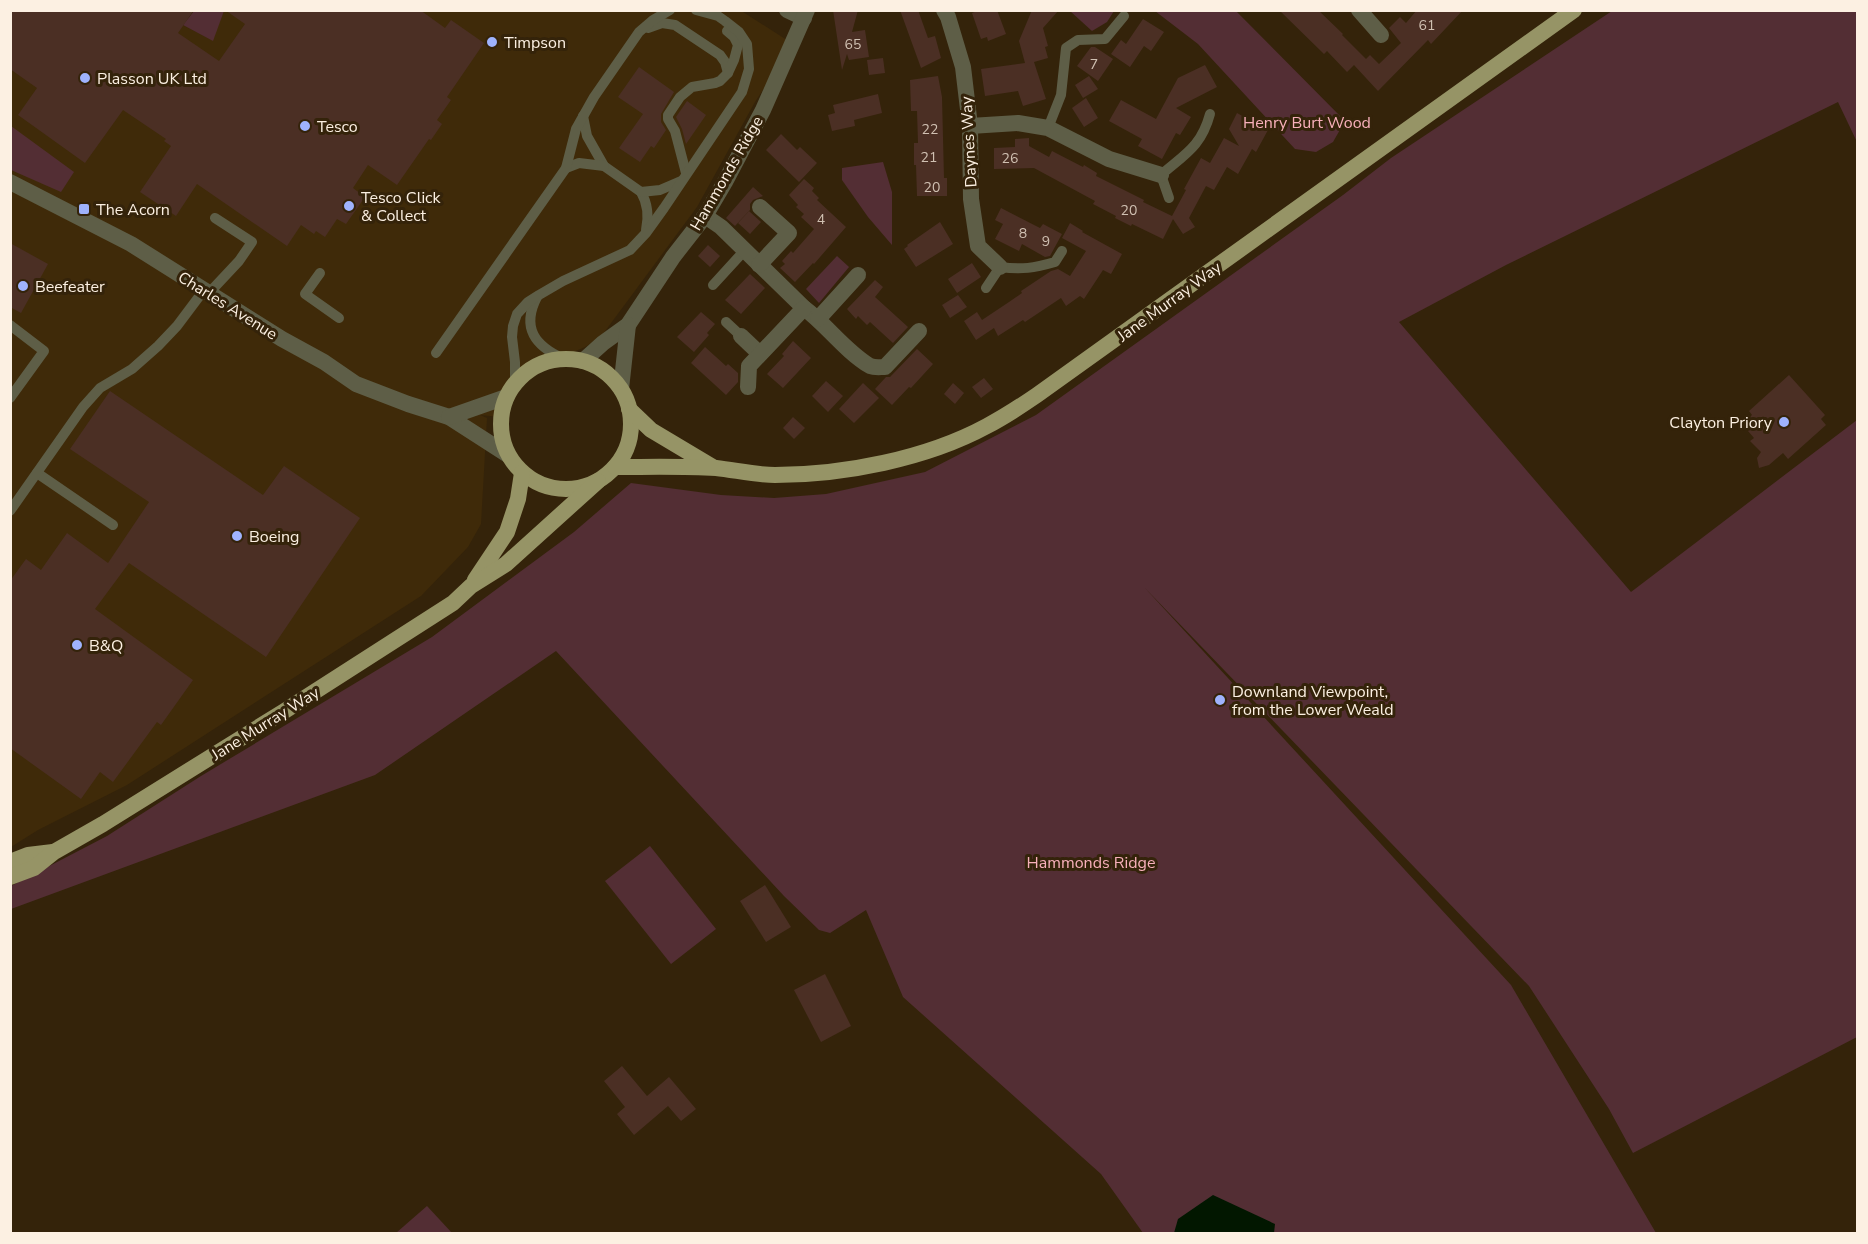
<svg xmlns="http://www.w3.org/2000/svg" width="1868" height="1244" viewBox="0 0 1868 1244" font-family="'Nunito Sans',sans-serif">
<rect width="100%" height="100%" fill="#34230a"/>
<path fill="#3f2a09" d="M 740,10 L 793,44 L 755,102 L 697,207 L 600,338 L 585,347 L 527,372 L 501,417 L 480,415 L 487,418 L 481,524 L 468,547 L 421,596 L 127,785 L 38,830 L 11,847 L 10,11 L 183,25 L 212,40 L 224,11 Z"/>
<g fill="#532e34">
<path d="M 194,11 L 224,11 L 213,41 L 183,25 Z"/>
<path d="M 1070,11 L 1114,11 L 1107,22 L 1092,31 Z"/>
<path d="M 1155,11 L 1236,11 L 1345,121 L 1333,142 L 1316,152 L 1295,149 L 1198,44 Z"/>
<path d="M 1612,11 L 1857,11 L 1857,142 L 1838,102 L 1506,265 L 1399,322 L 1631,592 L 1857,420 L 1857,1037 L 1633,1153 L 1609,1109 L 1529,986 L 1144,587 L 1511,985 L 1656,1233 L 1143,1233 L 1101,1174 L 903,997 L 866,910 L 830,933 L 819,930 L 784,896 L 556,651 L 375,775 L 11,909 L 11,886 L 107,836 L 201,776 L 432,637 L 574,532 L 631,483 L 721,495 L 774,498 L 826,494 L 925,472 L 1036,415 L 1343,195 L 1391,158 Z"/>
<path d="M 11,126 L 74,172 L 61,192 L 11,170 Z"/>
<path d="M 883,162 L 892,192 L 892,245 L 868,217 L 842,180 L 842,168 Z"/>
<path d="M 837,256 L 849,267 L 819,303 L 806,289 Z"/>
<path d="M 650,846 L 716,929 L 671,964 L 605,881 Z"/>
<path d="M 427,1206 L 452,1233 L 396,1233 Z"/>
</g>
<path fill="#021700" d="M 1213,1195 L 1275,1224 L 1274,1233 L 1174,1233 L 1178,1219 Z"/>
<g fill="#4b2f24">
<path d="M 10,10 L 194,10 L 178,33 L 219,61 L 245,24 L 225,10 L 420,10 L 445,28 L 451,20 L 484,43 L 447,97 L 451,100 L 437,120 L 442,124 L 431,140 L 429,139 L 397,185 L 368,165 L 353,188 L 365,197 L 346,224 L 337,219 L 325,237 L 316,231 L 314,234 L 301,225 L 287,246 L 197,184 L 176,216 L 140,192 L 171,146 L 164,141 L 166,139 L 123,110 L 85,163 L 18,115 L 37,88 L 10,69 Z"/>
<path d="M 833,10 L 858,10 L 852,32 L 865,30 L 869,57 L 849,60 L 847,54 L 842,70 Z"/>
<path d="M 900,10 L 918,10 L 928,38 L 935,36 L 941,58 L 921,68 Z"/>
<path d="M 980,10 L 997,10 L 1006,34 L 988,41 L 987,37 L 981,39 L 972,13 Z"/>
<path d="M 1032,10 L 1059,10 L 1043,28 L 1048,46 L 1045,47 L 1048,58 L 1034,62 L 1046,99 L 1023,106 L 1018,91 L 985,96 L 981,69 L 1025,63 L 1019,41 Z"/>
<path d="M 1279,10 L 1318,10 L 1343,34 L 1342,35 L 1366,59 L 1370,55 L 1379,64 L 1401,43 L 1389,28 L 1400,17 L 1406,23 L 1417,10 L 1463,10 L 1431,44 L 1428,40 L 1378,91 L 1354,65 L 1347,72 L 1327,51 L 1324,54 Z"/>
<path d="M 1143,19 L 1164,32 L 1151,51 L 1144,46 L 1130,67 L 1111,54 L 1121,40 L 1126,44 Z"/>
<path d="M 1091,47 L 1095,47 L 1113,59 L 1098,81 L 1077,66 Z"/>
<path d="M 883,58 L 885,73 L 869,75 L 867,60 Z"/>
<path d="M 1205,65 L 1217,87 L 1176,108 L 1191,117 L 1180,135 L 1176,133 L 1162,159 L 1138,146 L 1142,139 L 1109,121 L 1121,100 L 1156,119 L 1178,78 Z"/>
<path d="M 639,67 L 674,92 L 661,114 L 661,122 L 666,130 L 654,148 L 651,146 L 640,162 L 619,148 L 643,114 L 618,97 Z"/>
<path d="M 938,76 L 942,97 L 944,178 L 947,178 L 947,196 L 917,196 L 916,165 L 914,165 L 914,143 L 918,143 L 917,111 L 911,111 L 910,80 Z"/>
<path d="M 1089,76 L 1098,89 L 1083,98 L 1075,85 Z"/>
<path d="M 878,94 L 882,113 L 854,120 L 855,126 L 832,131 L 828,115 L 835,113 L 833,105 Z"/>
<path d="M 1086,98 L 1098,118 L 1084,127 L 1072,108 Z"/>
<path d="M 687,101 L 706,115 L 686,144 L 682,129 L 676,117 Z"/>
<path d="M 1237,113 L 1268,130 L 1256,152 L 1252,149 L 1238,174 L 1227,167 L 1214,190 L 1206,186 L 1189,218 L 1195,227 L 1183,234 L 1173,219 L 1163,239 L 1132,224 L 1131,226 L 1115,218 L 1116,216 L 1093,204 L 1095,201 L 1034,168 L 994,169 L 994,148 L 1015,147 L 1015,139 L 1029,138 L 1029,146 L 1049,157 L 1052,151 L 1083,167 L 1084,165 L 1097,173 L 1096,176 L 1144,200 L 1143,202 L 1172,216 L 1186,190 L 1184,189 L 1201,158 L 1210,163 L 1224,138 L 1239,146 L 1229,129 Z"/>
<path d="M 781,134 L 797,150 L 800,147 L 817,163 L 799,182 L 766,150 Z"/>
<path d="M 804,179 L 814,188 L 812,191 L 819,198 L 817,200 L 846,227 L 814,264 L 813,263 L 795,282 L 780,268 L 785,264 L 782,261 L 791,251 L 793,253 L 814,229 L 801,217 L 804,214 L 796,207 L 798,205 L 789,195 Z"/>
<path d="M 753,187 L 763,196 L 753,200 L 750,204 L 750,210 L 735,226 L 726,218 Z"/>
<path d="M 1001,208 L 1040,228 L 1043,224 L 1062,234 L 1050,256 L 1045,257 L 1022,244 L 1019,251 L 995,239 L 1003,224 L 995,220 Z"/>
<path d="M 749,211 L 761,222 L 750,234 L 738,223 Z"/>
<path d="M 940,222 L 953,244 L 916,267 L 904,249 L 908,246 L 907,245 Z"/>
<path d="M 1070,223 L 1083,231 L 1082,232 L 1122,254 L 1111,274 L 1103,270 L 1084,299 L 1080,296 L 1066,306 L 1061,298 L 1025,322 L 1023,320 L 998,336 L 994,328 L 976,340 L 964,321 L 977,312 L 982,320 L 1009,302 L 1022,293 L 1021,291 L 1051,271 L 1058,269 L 1070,276 L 1086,251 L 1062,238 Z"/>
<path d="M 10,243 L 48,264 L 21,313 L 10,307 Z"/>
<path d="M 708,245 L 720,256 L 710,267 L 698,256 Z"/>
<path d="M 972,263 L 981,277 L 957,293 L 948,279 Z"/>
<path d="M 750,274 L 765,288 L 741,314 L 725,300 Z"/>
<path d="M 875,280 L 883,287 L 875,297 L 908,327 L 893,343 L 870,322 L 867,325 L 858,316 L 856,319 L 847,309 Z"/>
<path d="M 958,295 L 967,307 L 950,318 L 942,305 Z"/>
<path d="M 701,312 L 715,324 L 707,333 L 709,335 L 694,352 L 677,337 Z"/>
<path d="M 793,341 L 811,358 L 783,388 L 767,374 L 784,356 L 782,354 Z"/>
<path d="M 705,347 L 726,366 L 728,364 L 738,373 L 738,382 L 726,395 L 691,363 Z"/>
<path d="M 917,349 L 933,364 L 911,388 L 909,387 L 892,405 L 875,389 L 886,377 L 890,377 Z"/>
<path d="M 1789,375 L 1825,415 L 1821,419 L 1826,425 L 1788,459 L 1783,453 L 1769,465 L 1759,468 L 1757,458 L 1761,452 L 1750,441 L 1754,438 L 1742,424 L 1752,415 L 1749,411 Z"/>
<path d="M 984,378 L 993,389 L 981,398 L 972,387 Z"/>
<path d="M 826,381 L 843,396 L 828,412 L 812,396 Z"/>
<path d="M 863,383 L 879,398 L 854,423 L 839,409 Z"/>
<path d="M 953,383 L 964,393 L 955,404 L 944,394 Z"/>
<path d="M 110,391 L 263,495 L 284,466 L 360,518 L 266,657 L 129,563 L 95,609 L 193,680 L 161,725 L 157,722 L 113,782 L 100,772 L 81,799 L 10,748 L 10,581 L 26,559 L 41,570 L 67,533 L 108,563 L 149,502 L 70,449 Z"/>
<path d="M 793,417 L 805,428 L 794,439 L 783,428 Z"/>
<path d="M 765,885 L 791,927 L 766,942 L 740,901 Z"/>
<path d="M 825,974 L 851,1026 L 821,1042 L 794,990 Z"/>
<path d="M 622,1066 L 647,1096 L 669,1077 L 696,1109 L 681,1121 L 668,1106 L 634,1135 L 617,1114 L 625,1107 L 604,1081 Z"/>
</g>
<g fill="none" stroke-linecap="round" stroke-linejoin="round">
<g stroke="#5e5e47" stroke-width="10">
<path d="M 648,28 L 662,23 L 675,25 L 720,55 L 725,62 L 728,73"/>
<path d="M 583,116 L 587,136 L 604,166 L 641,192 C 648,204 649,216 646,230"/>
<path d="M 1048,128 L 1061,95 L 1066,48 L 1078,40 L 1105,39 L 1124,16"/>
<path d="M 566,168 L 579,163 L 604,166"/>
<path d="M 686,173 L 675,131 L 668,119 L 668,115 L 680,97 L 692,87 L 715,83 L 720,81 L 728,73 L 734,60 L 738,45 L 734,37 L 727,31"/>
<path d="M 641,192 L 660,190 L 681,181"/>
<path d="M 1169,198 L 1161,175 C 1185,154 1201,147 1210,114"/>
<path d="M 320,273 L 305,294 L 339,318"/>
<path d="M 713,285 L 745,250"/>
<path d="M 986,288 L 1000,267 C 1022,270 1034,268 1055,262 L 1062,251"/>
<path d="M 209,293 L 239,261 L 252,242 L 215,218"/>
<path d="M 537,297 C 521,328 535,346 564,359"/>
<path d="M 726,322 L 741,336"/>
<path d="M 10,325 L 44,351 L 10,398"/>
<path d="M 436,353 L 566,168 L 576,129 L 594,97 L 639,32 L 653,20 L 670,10"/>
<path d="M 515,383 L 515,362 L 512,337 L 513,326 L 517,314 L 528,302 L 539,295 L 563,281 L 630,250 L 646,233 L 664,208 L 742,92 L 749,69 L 747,44 L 739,32 L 725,21 L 718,16 L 696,10"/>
<path d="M 37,473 L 113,525"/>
<path d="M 10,511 L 83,407 L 100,388 L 132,369 L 158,346 L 177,326 L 204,290"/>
</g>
<g stroke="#5e5e47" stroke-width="16">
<path d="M 787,10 L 804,18"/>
<path d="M 944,10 L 948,17 L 963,67 L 970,126 L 971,199 L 978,246 L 1000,267"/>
<path d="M 1359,10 L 1381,35"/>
<path d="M 970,126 L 1018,123 L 1048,128 L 1109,159 L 1161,175"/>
<path d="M 10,182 L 131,244 L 282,339 L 324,362 L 356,384 L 408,404 L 449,417 L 508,455"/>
<path d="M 705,216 L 721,227 L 804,308 C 827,325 845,351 870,366 C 875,368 880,367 885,367 L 919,331"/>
<path d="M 759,265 L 789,233 L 760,207"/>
<path d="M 818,319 L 858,275"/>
<path d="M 741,336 L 760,354"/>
<path d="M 583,361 L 603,343 L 628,325 L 673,257 L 705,216 L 725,182 L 763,110 L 807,10"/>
<path d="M 748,387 L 749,366 L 804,308"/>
<path d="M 621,389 L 628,325"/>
<path d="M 449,417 L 506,397"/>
</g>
<g stroke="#969466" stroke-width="16">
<circle cx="566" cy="424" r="65"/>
<path d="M 629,409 L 651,430 L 713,467"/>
<path d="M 615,467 C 648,467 682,466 716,468 C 735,470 755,475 775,475 C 843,475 926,459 987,426 C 1004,417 1021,406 1037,395 L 1574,10"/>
<path d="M 475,580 L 507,532 L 518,499 L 522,473"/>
<path d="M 10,862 L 28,855 L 53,852"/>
<path d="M 10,877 L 34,868 L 54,852 L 103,824 L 283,712 L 453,603 L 471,586 L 506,564 L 598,481"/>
</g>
</g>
<g fill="#9fb3fd" stroke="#34230a" stroke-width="2">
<circle cx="492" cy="42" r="6"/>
<circle cx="85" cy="78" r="6"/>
<circle cx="305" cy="126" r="6"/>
<circle cx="349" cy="206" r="6"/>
<rect x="78" y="203" width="12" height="12" rx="3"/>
<circle cx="23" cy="286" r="6"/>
<circle cx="1784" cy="422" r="6"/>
<circle cx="237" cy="536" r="6"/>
<circle cx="77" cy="645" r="6"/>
<circle cx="1220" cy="700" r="6"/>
</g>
<g text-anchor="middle" stroke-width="6" stroke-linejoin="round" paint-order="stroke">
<g font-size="14" fill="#d0c0b2">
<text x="1427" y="30">61</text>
<text x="853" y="49">65</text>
<text x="1094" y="69">7</text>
<text x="930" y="134">22</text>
<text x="929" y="162">21</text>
<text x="1010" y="163">26</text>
<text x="932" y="192">20</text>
<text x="1129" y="215">20</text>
<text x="821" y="224">4</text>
<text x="1023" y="238">8</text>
<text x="1046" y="246">9</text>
</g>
<g font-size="16" fill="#fcf0e2" stroke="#34230a" text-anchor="start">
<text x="504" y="48">Timpson</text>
<text x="97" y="84">Plasson UK Ltd</text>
<text x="317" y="132">Tesco</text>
<text x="361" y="203">Tesco Click<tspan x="361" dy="18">&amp; Collect</tspan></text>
<text x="96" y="215">The Acorn</text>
<text x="35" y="292">Beefeater</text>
<text x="1772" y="428" text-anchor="end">Clayton Priory</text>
<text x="249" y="542">Boeing</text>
<text x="89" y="651">B&amp;Q</text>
<text x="1232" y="697">Downland Viewpoint,<tspan x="1232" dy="18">from the Lower Weald</tspan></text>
</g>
<g font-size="16" fill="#f8b0bb" stroke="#34230a">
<text x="1307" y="128">Henry Burt Wood</text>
<text x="1091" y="868">Hammonds Ridge</text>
</g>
<g font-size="16" fill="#fcf0e2" stroke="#34230a">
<text transform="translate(968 142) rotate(-93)" y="6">Daynes Way</text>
<text transform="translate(726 173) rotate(-60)" y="6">Hammonds Ridge</text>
<text transform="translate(1169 301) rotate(-36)" y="6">Jane Murray Way</text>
<text transform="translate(228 305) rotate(32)" y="6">Charles Avenue</text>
<text transform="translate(265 723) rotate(-32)" y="6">Jane Murray Way</text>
</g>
</g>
<rect width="1868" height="1244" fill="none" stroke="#fcf0e2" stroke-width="24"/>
</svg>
